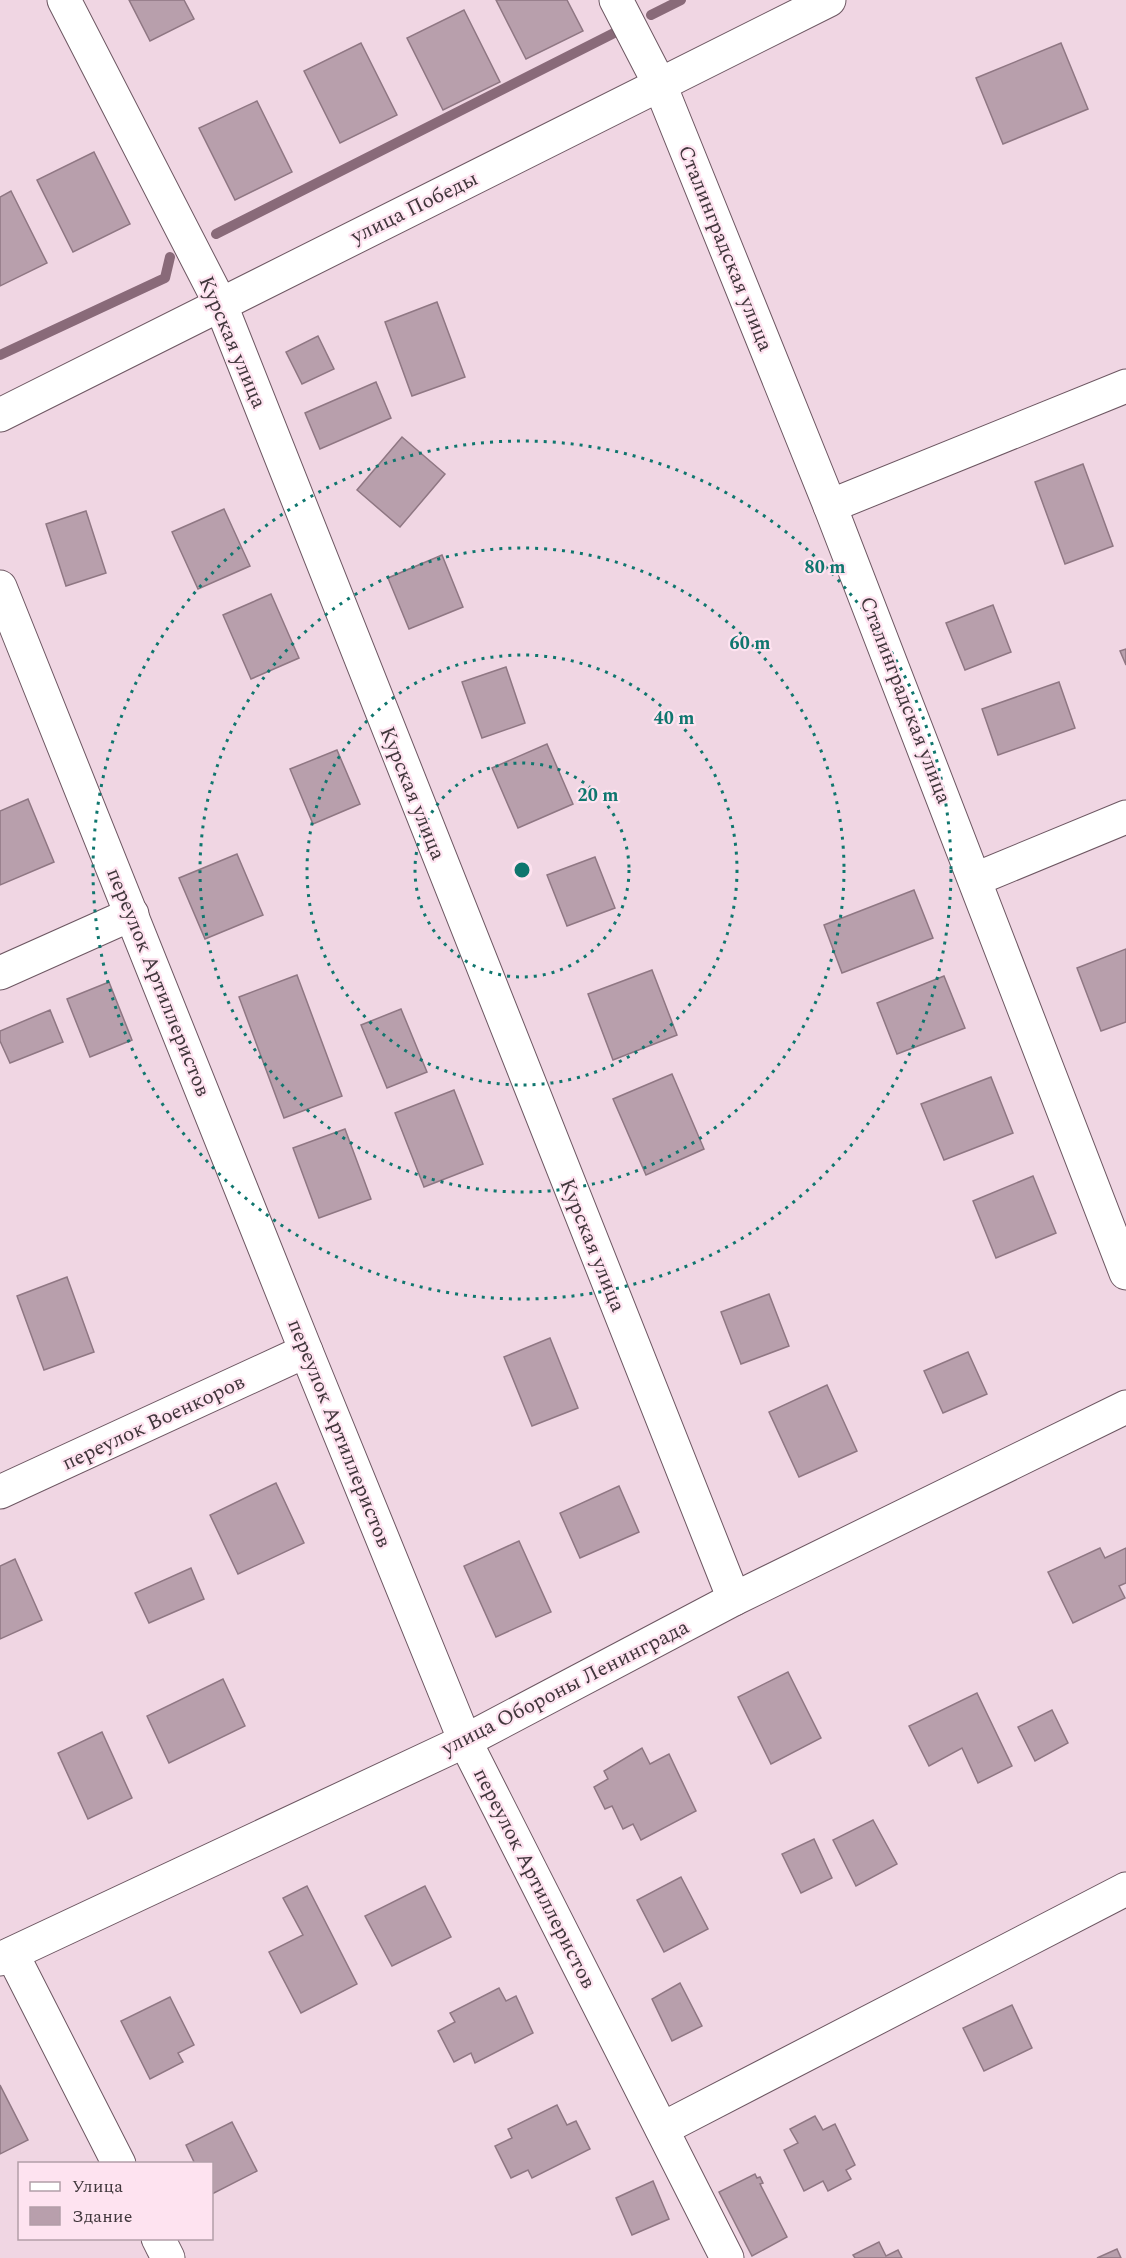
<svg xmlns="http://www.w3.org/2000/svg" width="1126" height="2258" viewBox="0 0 1126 2258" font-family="Spectral,serif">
<rect width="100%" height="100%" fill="#f0d6e3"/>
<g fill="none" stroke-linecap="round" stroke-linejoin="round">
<g stroke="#896a79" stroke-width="10">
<path d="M 651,15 L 681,0"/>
<path d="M 216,234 L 620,30"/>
<path d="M 0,355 L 165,278 L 170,257"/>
</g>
</g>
<g fill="#b89fac" stroke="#8f7783" stroke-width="1.5">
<path d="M 129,0 L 184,0 L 194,19 L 150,41 Z"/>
<path d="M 496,0 L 567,0 L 583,31 L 526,59 Z"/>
<path d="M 464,10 L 500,82 L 443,110 L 407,38 Z"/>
<path d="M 361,43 L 397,115 L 340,143 L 304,71 Z"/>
<path d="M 1061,43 L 1088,109 L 1003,144 L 976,78 Z"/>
<path d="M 257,101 L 292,172 L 235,200 L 199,128 Z"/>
<path d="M 94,152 L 130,224 L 73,252 L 37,180 Z"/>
<path d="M 11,191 L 47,263 L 0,286 L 0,197 Z"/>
<path d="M 437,302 L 465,377 L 412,396 L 385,322 Z"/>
<path d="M 318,336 L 334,369 L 302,384 L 286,352 Z"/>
<path d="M 376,382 L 391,418 L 320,449 L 305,413 Z"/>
<path d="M 402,437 L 445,474 L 400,527 L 357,490 Z"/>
<path d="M 1083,464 L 1113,546 L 1065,564 L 1035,482 Z"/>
<path d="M 224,509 L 250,566 L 198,589 L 172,532 Z"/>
<path d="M 86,511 L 106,573 L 66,586 L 46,524 Z"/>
<path d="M 442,555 L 463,607 L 409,629 L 388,578 Z"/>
<path d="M 271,594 L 299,658 L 251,679 L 223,615 Z"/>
<path d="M 993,605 L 1011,652 L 965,670 L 946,623 Z"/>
<path d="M 1126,649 L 1126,665 L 1120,651 Z"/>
<path d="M 506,667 L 525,723 L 482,738 L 462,682 Z"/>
<path d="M 1059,682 L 1075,728 L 998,755 L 982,709 Z"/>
<path d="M 547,744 L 573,804 L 518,828 L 492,768 Z"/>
<path d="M 337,750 L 360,804 L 313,824 L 290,769 Z"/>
<path d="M 28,799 L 54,862 L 0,885 L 0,811 Z"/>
<path d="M 237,854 L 263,915 L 205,939 L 179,878 Z"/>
<path d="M 595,857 L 615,908 L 567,926 L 547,875 Z"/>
<path d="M 914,890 L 933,938 L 842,973 L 824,925 Z"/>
<path d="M 1126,949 L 1126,1022 L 1101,1031 L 1077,968 Z"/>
<path d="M 652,970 L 677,1035 L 613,1060 L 588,994 Z"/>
<path d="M 297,975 L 342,1096 L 284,1118 L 239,997 Z"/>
<path d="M 944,976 L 965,1028 L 897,1054 L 877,1003 Z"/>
<path d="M 109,982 L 132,1040 L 90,1057 L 67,999 Z"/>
<path d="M 401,1009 L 427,1072 L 387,1088 L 361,1025 Z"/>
<path d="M 50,1010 L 63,1042 L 10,1063 L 0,1041 L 0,1031 Z"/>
<path d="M 672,1074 L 704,1149 L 646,1175 L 613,1099 Z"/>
<path d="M 991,1077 L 1013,1133 L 944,1160 L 921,1104 Z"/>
<path d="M 454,1090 L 483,1164 L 424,1187 L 395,1113 Z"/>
<path d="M 345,1129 L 371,1199 L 319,1218 L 293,1148 Z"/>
<path d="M 1033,1176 L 1056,1233 L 996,1258 L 973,1201 Z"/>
<path d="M 67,1277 L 94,1352 L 44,1370 L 17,1296 Z"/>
<path d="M 769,1294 L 789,1346 L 741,1364 L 721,1312 Z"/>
<path d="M 550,1338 L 578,1408 L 532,1426 L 504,1357 Z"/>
<path d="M 968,1352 L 987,1394 L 943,1413 L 924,1371 Z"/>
<path d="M 827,1385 L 857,1451 L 799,1477 L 769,1412 Z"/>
<path d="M 276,1483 L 304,1543 L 238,1574 L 210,1515 Z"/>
<path d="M 619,1486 L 639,1532 L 580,1558 L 560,1513 Z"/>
<path d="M 519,1541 L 551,1612 L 496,1637 L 464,1566 Z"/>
<path d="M 1100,1548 L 1105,1558 L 1126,1548 L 1126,1583 L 1119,1586 L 1125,1598 L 1073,1623 L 1048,1572 Z"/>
<path d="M 15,1559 L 42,1620 L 0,1639 L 0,1566 Z"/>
<path d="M 191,1568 L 204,1599 L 149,1623 L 135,1593 Z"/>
<path d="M 788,1672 L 821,1738 L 771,1764 L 738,1697 Z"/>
<path d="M 223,1679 L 245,1726 L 169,1763 L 147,1716 Z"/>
<path d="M 977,1693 L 1012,1766 L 978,1783 L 962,1748 L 929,1766 L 909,1726 Z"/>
<path d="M 1052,1710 L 1068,1743 L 1035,1761 L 1018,1727 Z"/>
<path d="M 102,1732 L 132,1798 L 88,1819 L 58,1753 Z"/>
<path d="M 642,1748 L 650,1764 L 669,1754 L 696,1811 L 641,1840 L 633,1824 L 623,1829 L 612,1806 L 605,1809 L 594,1787 L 608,1779 L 604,1771 Z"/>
<path d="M 873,1820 L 897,1864 L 856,1886 L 833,1840 Z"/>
<path d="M 814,1839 L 832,1878 L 801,1893 L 782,1854 Z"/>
<path d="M 681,1877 L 708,1929 L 664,1952 L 637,1900 Z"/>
<path d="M 307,1886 L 357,1984 L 301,2013 L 269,1952 L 303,1935 L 283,1898 Z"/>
<path d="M 425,1886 L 451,1937 L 392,1966 L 365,1916 Z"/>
<path d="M 680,1983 L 702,2026 L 672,2041 L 652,1999 Z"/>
<path d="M 499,1988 L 506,2001 L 516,1996 L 533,2033 L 475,2063 L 471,2053 L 454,2062 L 438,2031 L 455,2022 L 450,2013 Z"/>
<path d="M 170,1997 L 194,2045 L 178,2053 L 183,2062 L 150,2079 L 121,2021 Z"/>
<path d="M 1012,2005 L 1032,2048 L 984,2071 L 963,2028 Z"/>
<path d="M 0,2085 L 28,2140 L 0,2154 Z"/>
<path d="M 557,2105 L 567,2125 L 576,2121 L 590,2149 L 532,2178 L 528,2170 L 511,2178 L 495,2146 L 512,2138 L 508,2129 Z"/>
<path d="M 815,2116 L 823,2130 L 835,2124 L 855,2165 L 846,2170 L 851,2179 L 828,2191 L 823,2181 L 804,2191 L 784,2150 L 798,2143 L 790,2129 Z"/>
<path d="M 232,2122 L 257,2171 L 212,2194 L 212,2164 L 195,2164 L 186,2145 Z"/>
<path d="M 755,2174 L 757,2178 L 760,2177 L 763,2183 L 760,2184 L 787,2237 L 752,2256 L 719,2192 Z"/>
<path d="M 653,2181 L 669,2219 L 632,2235 L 616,2198 Z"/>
<path d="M 879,2242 L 886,2256 L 898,2250 L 902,2258 L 855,2258 L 853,2255 Z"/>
<path d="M 1117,2249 L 1121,2258 L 1097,2258 Z"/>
</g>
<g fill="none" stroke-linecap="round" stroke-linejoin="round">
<g stroke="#6d5762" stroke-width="35">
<g id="minor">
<path d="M 64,0 L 220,303 L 734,1599"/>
<path d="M 616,0 L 660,85 L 830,506 L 1126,1273"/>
<path d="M 0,415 L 829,0"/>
<path d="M 830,506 L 1126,386"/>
<path d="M 0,587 L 306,1351 L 465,1741 L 727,2258"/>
<path d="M 976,879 L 1126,817"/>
<path d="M 0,973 L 132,914"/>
<path d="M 0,1492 L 306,1351"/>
<path d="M 12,1954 L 119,2164"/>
<path d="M 0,1959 L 465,1741 L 734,1599 L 1126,1407"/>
<path d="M 662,2129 L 1126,1889"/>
<path d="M 158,2238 L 168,2258"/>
</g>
</g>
<use href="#minor" stroke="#fff" stroke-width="33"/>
</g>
<g fill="none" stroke="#0f766e" stroke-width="3" stroke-dasharray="3 6">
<circle cx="522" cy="870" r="107"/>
<circle cx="522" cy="870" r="215"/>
<circle cx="522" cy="870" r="322"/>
<circle cx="522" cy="870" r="429"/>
</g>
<g text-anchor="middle" stroke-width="4.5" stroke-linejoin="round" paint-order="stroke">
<g font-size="21" fill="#40363b" stroke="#fee3f0">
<text transform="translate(414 207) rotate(-26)" y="7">улица Победы</text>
<text transform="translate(726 248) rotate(68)" y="7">Сталинградская улица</text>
<text transform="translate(233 342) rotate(67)" y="7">Курская улица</text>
<text transform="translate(906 700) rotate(69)" y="7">Сталинградская улица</text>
<text transform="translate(413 793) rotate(68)" y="7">Курская улица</text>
<text transform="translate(159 982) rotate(68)" y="7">переулок Артиллеристов</text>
<text transform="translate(593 1245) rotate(68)" y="7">Курская улица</text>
<text transform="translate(153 1422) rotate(-25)" y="7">переулок Военкоров</text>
<text transform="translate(340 1433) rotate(68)" y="7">переулок Артиллеристов</text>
<text transform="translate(565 1687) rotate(-27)" y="7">улица Обороны Ленинграда</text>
<text transform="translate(535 1878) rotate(63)" y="7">переулок Артиллеристов</text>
</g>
</g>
<circle cx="522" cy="870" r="9" fill="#0f766e" stroke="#fee3f0" stroke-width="3"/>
<g font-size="18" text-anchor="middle" font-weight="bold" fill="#0f766e" stroke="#fee3f0" stroke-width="4.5" stroke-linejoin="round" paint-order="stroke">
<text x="825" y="573">80 m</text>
<text x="750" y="649">60 m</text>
<text x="674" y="724">40 m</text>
<text x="598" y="801">20 m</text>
</g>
<rect x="18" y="2162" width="195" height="78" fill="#fee3f0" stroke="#b29ea8" stroke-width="1.5"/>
<rect x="30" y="2182" width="30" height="9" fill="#ffffff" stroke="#b29ea8" stroke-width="1.5"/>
<text x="72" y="2192" font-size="18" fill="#40363b">Улица</text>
<rect x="30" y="2207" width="30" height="18" fill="#b89fac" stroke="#b29ea8" stroke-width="1.5"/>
<text x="72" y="2222" font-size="18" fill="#40363b">Здание</text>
</svg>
